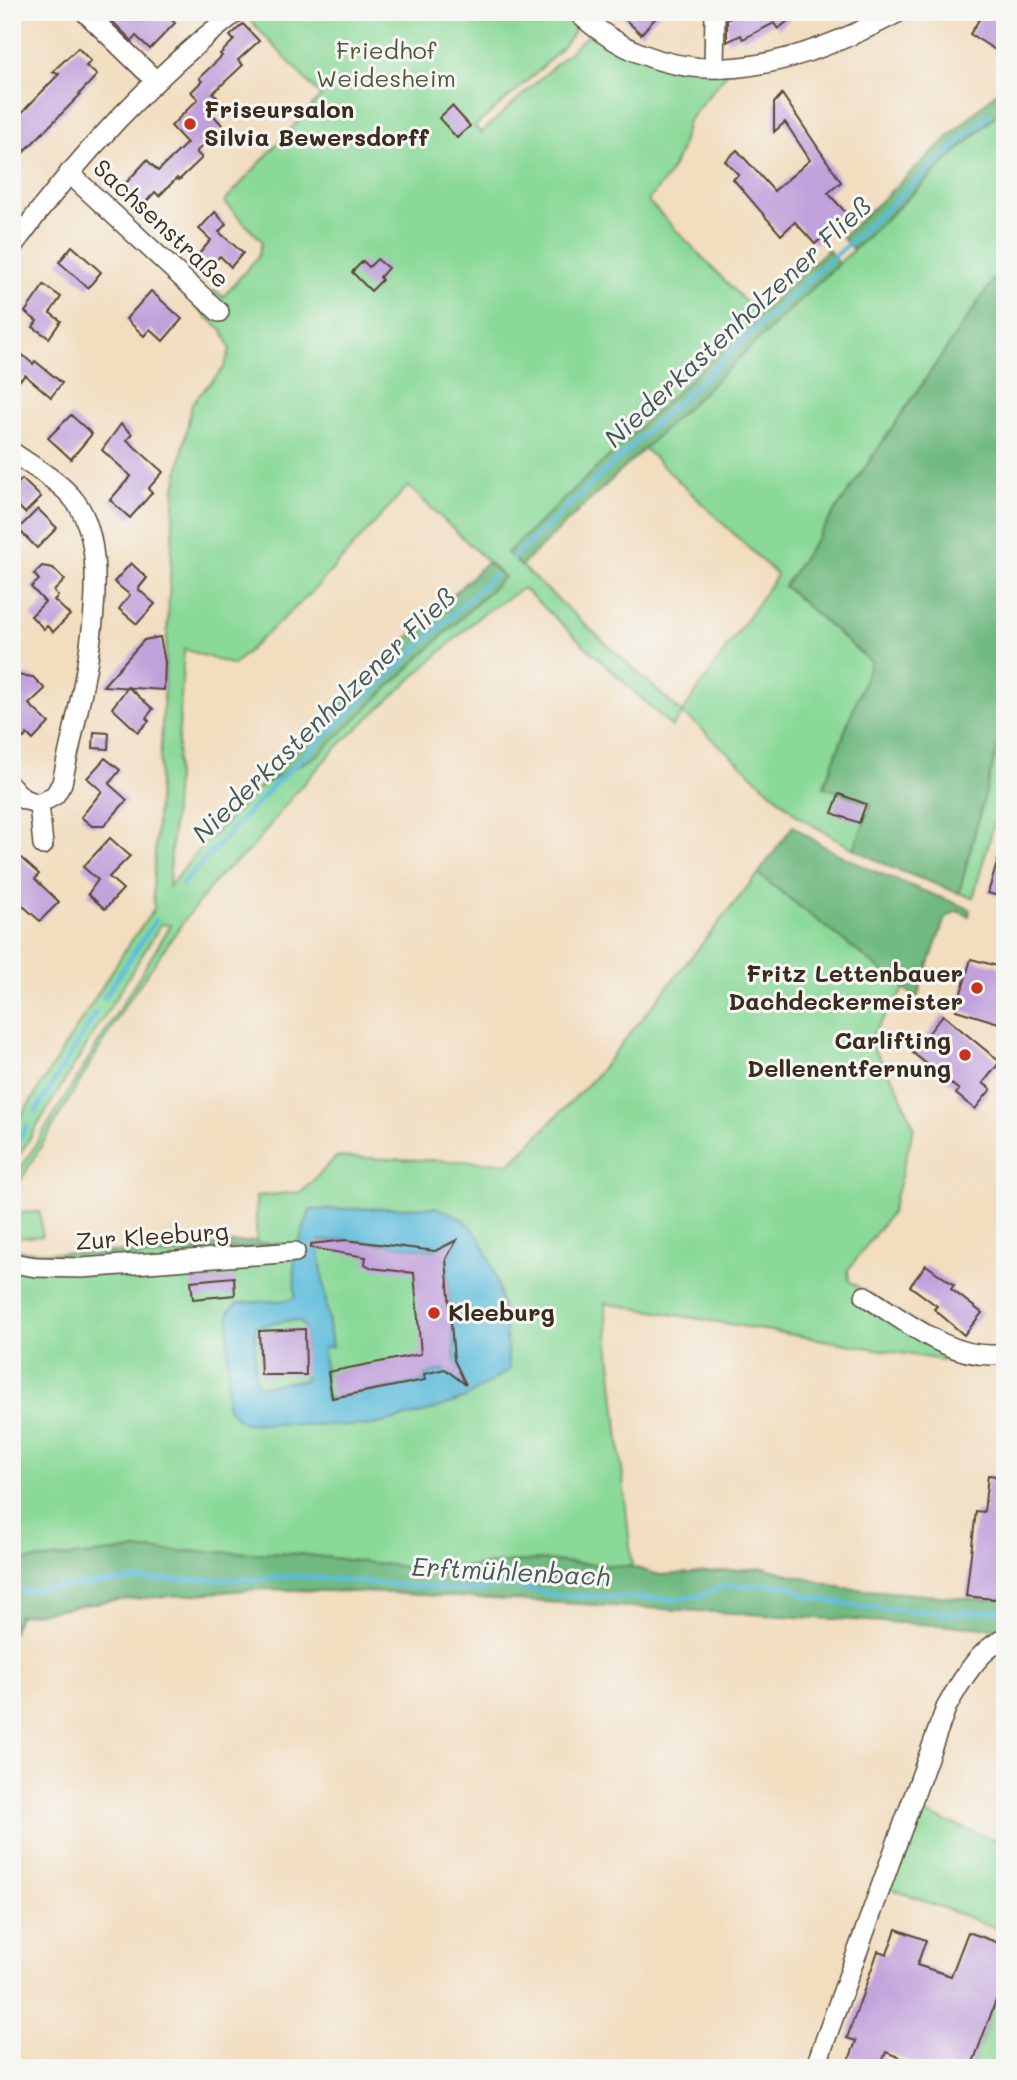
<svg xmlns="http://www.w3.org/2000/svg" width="1017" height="2080" viewBox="0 0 1017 2080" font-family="Mali,sans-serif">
<rect width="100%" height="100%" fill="#f6f6f2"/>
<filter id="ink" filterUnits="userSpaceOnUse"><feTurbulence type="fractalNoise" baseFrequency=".0143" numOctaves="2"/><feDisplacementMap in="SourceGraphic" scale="14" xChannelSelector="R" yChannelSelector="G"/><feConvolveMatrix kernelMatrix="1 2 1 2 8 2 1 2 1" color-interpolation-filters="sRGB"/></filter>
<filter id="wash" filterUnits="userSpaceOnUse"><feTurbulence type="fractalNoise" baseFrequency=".00686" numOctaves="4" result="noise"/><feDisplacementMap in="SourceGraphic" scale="28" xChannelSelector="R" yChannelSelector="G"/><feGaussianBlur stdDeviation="1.57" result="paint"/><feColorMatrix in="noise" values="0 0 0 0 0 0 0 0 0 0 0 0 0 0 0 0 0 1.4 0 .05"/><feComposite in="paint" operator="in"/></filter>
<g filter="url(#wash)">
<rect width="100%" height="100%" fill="#f2ddbf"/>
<g fill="#8ad998" stroke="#62825b" stroke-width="2" fill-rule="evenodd">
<path d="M 257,12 L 567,12 L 576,24 C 576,44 493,110 475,126 L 481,133 L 589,34 L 727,73 L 688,121 L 680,152 L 668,176 L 648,201 L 758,315 L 507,553 L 682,713 L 777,575 L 644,448 L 1005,106 L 1005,263 L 784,586 L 871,662 L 824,786 L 871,804 L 854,849 L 799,817 L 694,722 L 682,714 L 672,727 L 523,588 L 480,616 L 336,748 L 295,793 L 252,848 L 220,875 L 181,925 L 126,1004 L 12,1195 L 12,1183 L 171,925 L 161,924 L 12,1167 L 12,1131 L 127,947 L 154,909 L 153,890 L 175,489 L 192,403 L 224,368 L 230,349 L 223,331 L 195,307 L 212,298 L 215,290 L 223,297 L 258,257 L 262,241 L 224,202 L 321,96 L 249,19 ZM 408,486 L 504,577 L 318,754 L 259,787 L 196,853 L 169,887 L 184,649 L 233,665 L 314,590 Z"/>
<path d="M 1005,718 L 1005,785 L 973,898 L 959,893 Z"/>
<path d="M 758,874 L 905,988 L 868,1040 L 896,1084 L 914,1127 L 891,1213 L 848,1270 L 849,1281 L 970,1359 L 977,1366 L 605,1303 L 632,1567 L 537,1560 L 430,1570 L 299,1554 L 135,1550 L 13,1562 L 12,1564 L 12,1266 L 283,1244 L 256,1243 L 256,1196 L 302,1192 L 336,1157 L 511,1163 L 595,1077 Z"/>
<path d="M 40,1212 L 42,1236 L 12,1238 L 12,1213 Z"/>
<path d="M 919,1812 L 1005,1843 L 1005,1931 L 889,1888 Z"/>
<path d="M 1005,1976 L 1005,2068 L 971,2068 Z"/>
</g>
<g fill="#6fb980" stroke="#55724f" stroke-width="2">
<path d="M 1005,84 L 1005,106 L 853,250 L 842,237 Z"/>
<path d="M 828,249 L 838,264 L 521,566 L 507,553 Z"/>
<path d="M 1005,263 L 1005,718 L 959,893 L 890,867 L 854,849 L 871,804 L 824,787 L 871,662 L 784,586 Z"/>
<path d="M 487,562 L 504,577 L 318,755 L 259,787 L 345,698 Z"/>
<path d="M 793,826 C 846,865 910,885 970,909 L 969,916 L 957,911 L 945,918 L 917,998 L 758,874 Z"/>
<path d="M 255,1241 L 256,1243 L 283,1244 L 86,1262 L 12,1259 L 12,1250 C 93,1258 174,1249 255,1241 Z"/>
<path d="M 135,1550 L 299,1554 L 430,1570 L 537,1560 L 632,1567 L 660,1575 L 765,1568 L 843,1588 L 987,1600 L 1005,1597 L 1005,1629 L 390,1593 L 260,1589 L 107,1601 L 19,1616 L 12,1634 L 13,1562 Z"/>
</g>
<path fill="#5dbcdb" stroke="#4c737c" stroke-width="2" fill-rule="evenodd" d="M 435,1207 C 443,1210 454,1213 461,1218 C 499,1245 506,1327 509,1370 L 463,1399 L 423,1413 L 369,1426 L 245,1423 L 234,1416 L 227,1405 L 229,1311 L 237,1303 L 290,1300 L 295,1297 L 294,1258 L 310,1210 ZM 346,1240 L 438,1251 L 445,1247 L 449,1254 L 446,1257 L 455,1364 L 458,1369 L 454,1374 L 448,1369 L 424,1374 L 425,1380 L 326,1399 L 323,1348 L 332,1347 L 319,1249 L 320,1241 ZM 293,1320 L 301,1322 L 305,1329 L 305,1380 L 260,1386 L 255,1380 L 255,1326 Z"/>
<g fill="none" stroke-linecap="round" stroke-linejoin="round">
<g stroke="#5dbcdb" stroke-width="5">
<path d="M 513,558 L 765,320 L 989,115"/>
<path d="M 182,884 L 273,786 L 494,575"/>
<path d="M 104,998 L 156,920"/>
<path d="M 36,1111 L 96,1013"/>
<path d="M 12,1150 L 27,1126"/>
<path d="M 12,1592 L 135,1580 L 255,1579 L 297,1576 L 446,1589 L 475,1590 L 509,1585 L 558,1595 L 678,1599 L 698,1596 L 724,1586 L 777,1585 L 791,1586 L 803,1595 L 825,1600 L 864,1607 L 955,1614 L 1005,1610"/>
</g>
</g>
<g id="blocks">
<g fill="#c1a1db">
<path d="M 103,12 L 163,12 L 175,23 L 150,49 L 136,36 L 132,41 Z"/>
<path d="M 617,12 L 661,12 L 641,34 Z"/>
<path d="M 730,12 L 799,12 L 778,29 L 774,23 L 743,39 L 741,35 L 727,42 L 727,20 L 732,17 Z"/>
<path d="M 984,12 L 1005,12 L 1005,20 L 996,34 L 1005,40 L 1005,56 L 970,34 Z"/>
<path d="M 243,24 L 259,41 L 238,60 L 243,65 L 213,93 L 218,98 L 208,109 L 223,126 L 196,152 L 202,158 L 179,180 L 177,178 L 159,196 L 155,192 L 144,204 L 124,185 L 147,160 L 158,171 L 187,143 L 171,126 L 198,99 L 191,92 L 202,81 L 199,78 L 222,56 L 220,54 L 234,40 L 230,36 Z"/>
<path d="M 78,48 L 91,61 L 86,66 L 97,75 L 79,94 L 80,95 L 12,164 L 12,123 L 59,74 L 52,72 Z"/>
<path d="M 782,94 L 841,182 L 828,193 L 848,215 L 815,244 L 795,222 L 781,235 L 733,179 L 739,175 L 725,161 L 737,150 L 774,191 L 810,160 L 785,122 L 774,132 L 774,103 Z"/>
<path d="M 452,106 L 470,126 L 457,138 L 439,118 Z"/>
<path d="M 215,212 L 226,224 L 219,232 L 243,253 L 231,267 L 220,256 L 210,267 L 197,256 L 211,240 L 199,229 Z"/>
<path d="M 72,246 L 101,272 L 88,288 L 59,262 Z"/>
<path d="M 377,259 L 388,268 L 380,277 L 382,280 L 371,291 L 352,272 L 363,261 L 369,267 Z"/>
<path d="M 44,285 L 61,297 L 50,313 L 61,321 L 49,338 L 33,327 L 37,321 L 25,312 Z"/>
<path d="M 151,291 L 182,319 L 163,341 L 150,329 L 144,336 L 126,319 Z"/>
<path d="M 12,346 L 33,364 L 35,361 L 62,383 L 51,397 L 25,375 L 12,388 Z"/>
<path d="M 71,415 L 92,434 L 71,459 L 48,438 Z"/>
<path d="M 121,424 L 132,434 L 127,440 L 163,472 L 148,489 L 152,493 L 130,518 L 110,500 L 131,476 L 102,450 Z"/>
<path d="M 22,479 L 41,497 L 25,513 L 12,500 L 12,489 Z"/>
<path d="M 38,509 L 57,528 L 37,548 L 18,529 Z"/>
<path d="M 131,563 L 147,578 L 138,589 L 155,604 L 137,624 L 119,609 L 130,595 L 114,582 Z"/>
<path d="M 42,566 L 53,568 L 65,580 L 54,591 L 58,596 L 54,600 L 70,615 L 53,632 L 47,626 L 44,629 L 31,616 L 45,602 L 31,587 L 39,580 L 34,574 Z"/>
<path d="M 160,637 L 165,662 L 164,690 L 103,686 L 144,640 Z"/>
<path d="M 19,675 L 33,677 L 45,689 L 29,704 L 49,723 L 33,740 L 27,734 L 24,738 L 12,727 L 12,681 Z"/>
<path d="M 128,687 L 153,709 L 146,718 L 149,721 L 138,732 L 112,708 Z"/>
<path d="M 94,732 L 109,733 L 108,749 L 93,748 Z"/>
<path d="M 105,758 L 120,770 L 109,784 L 127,800 L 104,826 L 92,826 L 81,817 L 102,791 L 87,778 Z"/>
<path d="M 839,794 L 866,804 L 859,823 L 832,813 Z"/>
<path d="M 110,838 L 130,856 L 109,877 L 123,889 L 105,909 L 88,894 L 98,880 L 83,867 Z"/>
<path d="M 12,850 L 39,874 L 35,879 L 59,902 L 40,921 L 23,906 L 12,918 Z"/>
<path d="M 1001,850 L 1005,850 L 1005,898 L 988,893 Z"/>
<path d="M 971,959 L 1005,968 L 1005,1025 L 956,1010 Z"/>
<path d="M 943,1015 L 1000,1062 L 983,1083 L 991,1089 L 975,1109 L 956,1094 L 959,1090 L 913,1053 Z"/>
<path d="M 346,1240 L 435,1251 L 457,1240 L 446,1259 L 454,1360 L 466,1385 L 445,1369 L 424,1374 L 425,1380 L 332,1398 L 328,1372 L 421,1354 L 414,1273 L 372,1268 L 365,1264 L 366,1257 L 311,1248 L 311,1244 Z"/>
<path d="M 926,1265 L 954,1285 L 951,1289 L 982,1313 L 964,1335 L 934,1309 L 937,1306 L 910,1286 Z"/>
<path d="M 234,1277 L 235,1295 L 193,1299 L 191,1281 Z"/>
<path d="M 305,1329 L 306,1375 L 261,1375 L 259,1331 Z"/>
<path d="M 988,1475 L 1005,1477 L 1005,1597 L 993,1599 L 966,1596 L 976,1511 L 984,1512 Z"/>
<path d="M 896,1929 L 926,1940 L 917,1965 L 951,1976 L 968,1932 L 1005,1945 L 1005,1976 L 971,2068 L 918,2068 L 919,2065 L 886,2052 L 880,2068 L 846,2068 L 856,2041 L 847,2038 L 878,1951 L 887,1954 Z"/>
</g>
</g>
</g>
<g filter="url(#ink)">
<use href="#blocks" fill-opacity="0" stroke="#564536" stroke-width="2"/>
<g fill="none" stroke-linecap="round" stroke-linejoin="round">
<g stroke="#564536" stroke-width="22">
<g id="minor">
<path d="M 85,12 L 156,81"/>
<path d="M 577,12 C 676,104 793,68 899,12"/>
<path d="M 714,67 L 715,12"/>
<path d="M 69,173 L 219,312"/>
<path d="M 12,247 C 76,159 150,79 236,12"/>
<path d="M 12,452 C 33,467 60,481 75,501 C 121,561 76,713 62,783 L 55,795 L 39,804 L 23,799 L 12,787"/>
<path d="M 39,804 L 43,845"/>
<path d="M 12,1263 L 36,1267 L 82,1268 L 295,1252"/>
<path d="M 865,1296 C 906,1321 953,1362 1003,1354 L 1005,1348"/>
<path d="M 815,2068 L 946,1708 C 958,1686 979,1648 1005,1639"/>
</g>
</g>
<use href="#minor" stroke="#fff" stroke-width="19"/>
</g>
</g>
<g fill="#c8321e" stroke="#f6f6f2" stroke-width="2.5">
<circle cx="190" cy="124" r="7"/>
<circle cx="977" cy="988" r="7"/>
<circle cx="965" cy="1055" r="7"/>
<circle cx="434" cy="1313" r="7"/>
</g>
<g text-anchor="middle" stroke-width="6" stroke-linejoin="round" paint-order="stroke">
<g font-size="24" fill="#4f563c" stroke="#f6f6f2">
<text x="386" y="59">Friedhof<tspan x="386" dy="28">Weidesheim</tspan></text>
</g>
<g font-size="24" font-weight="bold" fill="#3b2a1e" stroke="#f6f6f2" text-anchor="start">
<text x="204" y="118">Friseursalon<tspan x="204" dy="28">Silvia Bewersdorff</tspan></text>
<text x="963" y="982" text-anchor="end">Fritz Lettenbauer<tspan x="963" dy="28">Dachdeckermeister</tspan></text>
<text x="951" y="1049" text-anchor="end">Carlifting<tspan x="951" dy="28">Dellenentfernung</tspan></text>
<text x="448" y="1321">Kleeburg</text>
</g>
<g font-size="24" fill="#3b2a1e" stroke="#f6f6f2">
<text transform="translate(161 224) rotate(43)" y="8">Sachsenstraße</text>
<text transform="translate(152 1237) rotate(-4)" y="8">Zur Kleeburg</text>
</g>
<g font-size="26" font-style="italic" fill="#455657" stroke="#f6f6f2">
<text transform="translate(738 322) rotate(-43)" y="9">Niederkastenholzener Fließ</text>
<text transform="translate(324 715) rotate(-44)" y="9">Niederkastenholzener Fließ</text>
<text transform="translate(511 1572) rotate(3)" y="9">Erftmühlenbach</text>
</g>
</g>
<rect width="1017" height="2080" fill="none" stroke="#f6f6f2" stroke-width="42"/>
</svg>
